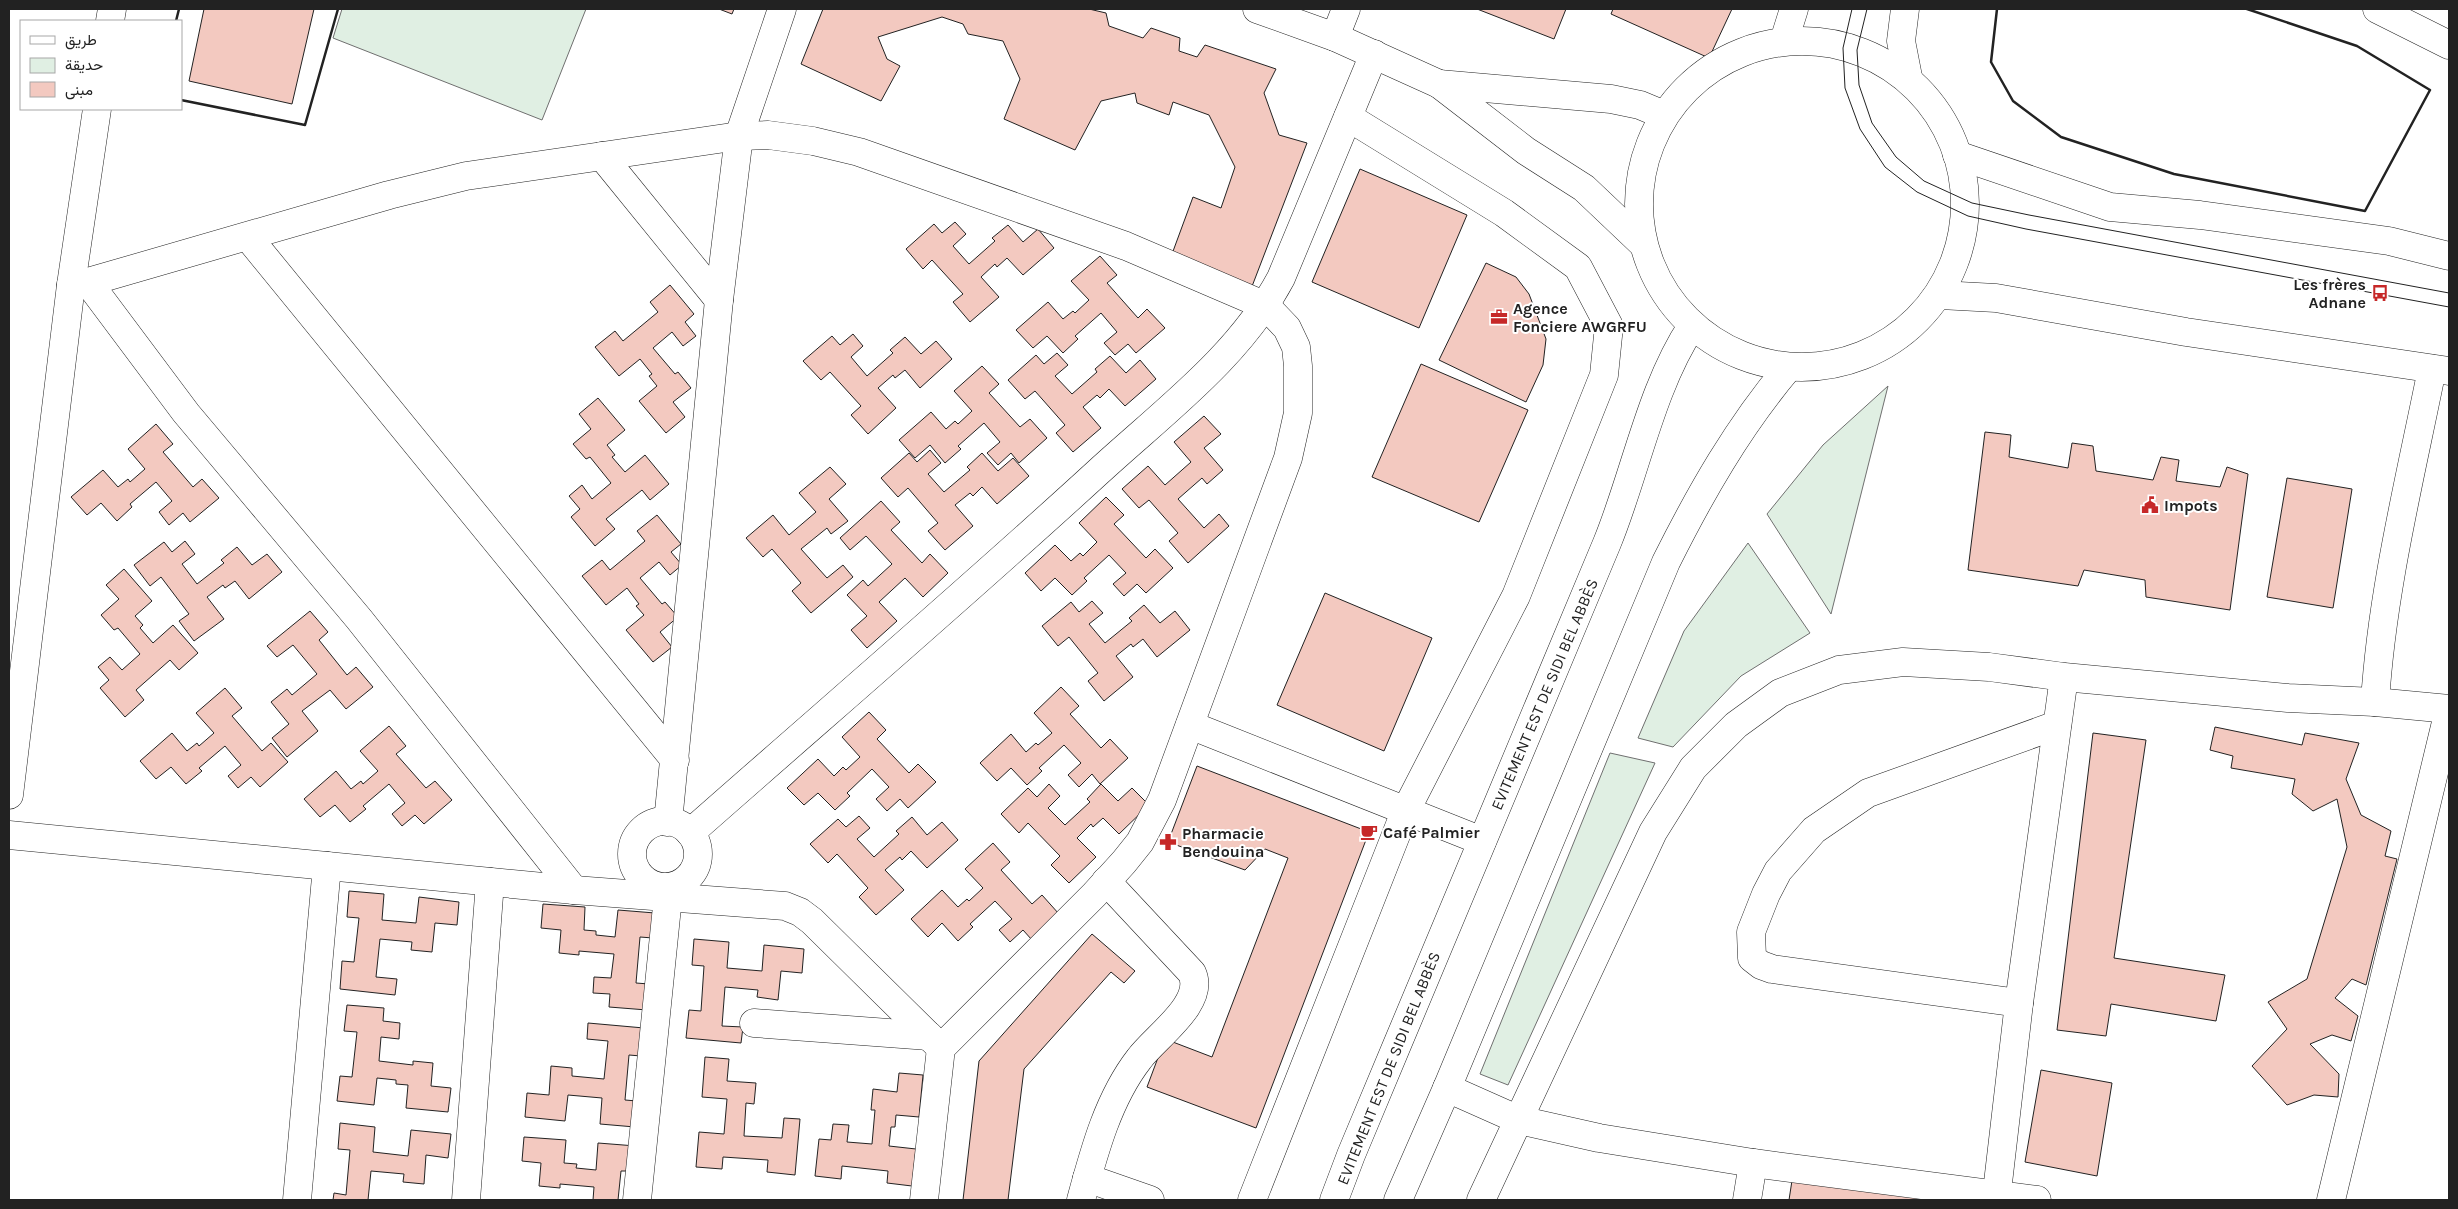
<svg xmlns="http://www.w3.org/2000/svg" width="2458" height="1209" viewBox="0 0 2458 1209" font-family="Karla,Vazirmatn,sans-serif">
<rect width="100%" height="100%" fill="#fff"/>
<g fill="#e0efe3" stroke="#6f6f6f">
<path d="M 342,9 L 586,9 L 542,120 L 333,38 Z"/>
<path d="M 1888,386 L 1831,614 L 1767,514 L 1823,445 Z"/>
<path d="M 1748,543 L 1810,633 L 1741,676 L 1673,747 L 1638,738 L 1684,631 Z"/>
<path d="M 1610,753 L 1655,763 L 1508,1085 L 1480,1074 Z"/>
</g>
<g fill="#f3c9c0" stroke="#222">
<path d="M 204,9 L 314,9 L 292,104 L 189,81 Z"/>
<path d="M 719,9 L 734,9 L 732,14 Z"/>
<path d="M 823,9 L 1089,9 L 1106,13 L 1109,26 L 1143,38 L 1151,28 L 1180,38 L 1179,51 L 1197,57 L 1205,45 L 1276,69 L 1264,93 L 1279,135 L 1307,143 L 1251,289 L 1172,254 L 1193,197 L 1221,208 L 1235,167 L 1209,115 L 1173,102 L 1169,115 L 1137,103 L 1135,93 L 1101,101 L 1075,150 L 1004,119 L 1020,79 L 1003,41 L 968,34 L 963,24 L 942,17 L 878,37 L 887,59 L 900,66 L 881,101 L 801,64 Z"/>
<path d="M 1477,9 L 1566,9 L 1554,39 Z"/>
<path d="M 1613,9 L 1732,9 L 1709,58 L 1611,14 Z"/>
<path d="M 1360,169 L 1467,215 L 1419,328 L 1312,282 Z"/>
<path d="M 955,222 L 966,234 L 953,246 L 969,264 L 995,241 L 992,238 L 1008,225 L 1023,242 L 1038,229 L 1054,248 L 1023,275 L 1007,258 L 997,267 L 995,264 L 981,277 L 999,297 L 970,322 L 953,302 L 963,294 L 932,260 L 923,269 L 906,249 L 934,224 L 942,233 Z"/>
<path d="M 1100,256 L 1117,275 L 1107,283 L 1138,318 L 1147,309 L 1165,328 L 1136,353 L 1128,344 L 1115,355 L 1104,343 L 1117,332 L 1101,313 L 1075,336 L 1078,339 L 1063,353 L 1047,336 L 1033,348 L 1016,330 L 1048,302 L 1063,319 L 1073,311 L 1075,313 L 1089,300 L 1071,281 Z"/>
<path d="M 1486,263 L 1516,277 L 1529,294 L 1546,339 L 1543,365 L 1526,402 L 1439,360 Z"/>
<path d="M 670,285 L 694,314 L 685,322 L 696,336 L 683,346 L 672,332 L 653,348 L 675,374 L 678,372 L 691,388 L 673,402 L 685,417 L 666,433 L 639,401 L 657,386 L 649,376 L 652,374 L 640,359 L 619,376 L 595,347 L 615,331 L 623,341 L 658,312 L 650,302 Z"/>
<path d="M 853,334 L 863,346 L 851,357 L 867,376 L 893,353 L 890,350 L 905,337 L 921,354 L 936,341 L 952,359 L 920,388 L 905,370 L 895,378 L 893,375 L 878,388 L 896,408 L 868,434 L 851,415 L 861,406 L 830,372 L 821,380 L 803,361 L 832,336 L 840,345 Z"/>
<path d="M 1057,353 L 1068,365 L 1055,376 L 1072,394 L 1097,372 L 1095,369 L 1110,356 L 1126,373 L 1140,360 L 1156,379 L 1125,406 L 1109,389 L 1100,398 L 1097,395 L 1083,407 L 1101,428 L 1073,452 L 1056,433 L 1065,425 L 1035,391 L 1025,399 L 1008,380 L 1036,355 L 1044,364 Z"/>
<path d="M 1421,364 L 1528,410 L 1479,522 L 1372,477 Z"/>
<path d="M 982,366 L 999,384 L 989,393 L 1020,427 L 1030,419 L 1047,438 L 1019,463 L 1011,453 L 998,465 L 987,453 L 1000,442 L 984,423 L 958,446 L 961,449 L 945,463 L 930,445 L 915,458 L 899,440 L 931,412 L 946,429 L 955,421 L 958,424 L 972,411 L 954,391 Z"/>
<path d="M 598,398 L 625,430 L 607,445 L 615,455 L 612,457 L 625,472 L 645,455 L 669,484 L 650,500 L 642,490 L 606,519 L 615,529 L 595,546 L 571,517 L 580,509 L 569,496 L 582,485 L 592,499 L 611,483 L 590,457 L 586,459 L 573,444 L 591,429 L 579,414 Z"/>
<path d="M 1204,416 L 1221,434 L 1204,448 L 1223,470 L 1207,484 L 1202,478 L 1178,499 L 1204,528 L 1219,514 L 1229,526 L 1188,563 L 1169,541 L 1178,533 L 1149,500 L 1139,508 L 1122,489 L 1148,466 L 1165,485 L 1191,462 L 1174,442 Z"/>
<path d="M 156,424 L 173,444 L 163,452 L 193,487 L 202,479 L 219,498 L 190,522 L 183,513 L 169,525 L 159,512 L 172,501 L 156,482 L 130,504 L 132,507 L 117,521 L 101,503 L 87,515 L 71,497 L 103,470 L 118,487 L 128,479 L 130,482 L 145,469 L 128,449 Z"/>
<path d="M 1985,432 L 2011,435 L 2009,457 L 2068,468 L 2072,443 L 2093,446 L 2096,471 L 2153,480 L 2161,457 L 2179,460 L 2176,481 L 2220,487 L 2227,467 L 2248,474 L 2230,610 L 2146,597 L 2145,580 L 2084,570 L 2078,586 L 1968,570 Z"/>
<path d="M 930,450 L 941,463 L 928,474 L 944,492 L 970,470 L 967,467 L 982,453 L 998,471 L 1013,458 L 1029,476 L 997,504 L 982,487 L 973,496 L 970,493 L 955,505 L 973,526 L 945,550 L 928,531 L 938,523 L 908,488 L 898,497 L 881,478 L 909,453 L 917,462 Z"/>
<path d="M 830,467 L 846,484 L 829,499 L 848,521 L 831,534 L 827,528 L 801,549 L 827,578 L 843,565 L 853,577 L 811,613 L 792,591 L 801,583 L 772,549 L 763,557 L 746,538 L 773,515 L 789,535 L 816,512 L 799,493 Z"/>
<path d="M 2287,478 L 2352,489 L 2333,608 L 2267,597 Z"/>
<path d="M 1106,497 L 1124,515 L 1114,524 L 1146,558 L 1155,549 L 1173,568 L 1146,593 L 1137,584 L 1124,596 L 1113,584 L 1126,573 L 1109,555 L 1084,578 L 1087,581 L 1072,595 L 1055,578 L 1041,591 L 1025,573 L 1055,545 L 1071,561 L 1080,553 L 1083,556 L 1097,542 L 1079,523 Z"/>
<path d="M 881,501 L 900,522 L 891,530 L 922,563 L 930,554 L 948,573 L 923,597 L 905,578 L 879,602 L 897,621 L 867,648 L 851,630 L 867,616 L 847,595 L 863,580 L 868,586 L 892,564 L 866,536 L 850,550 L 840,538 Z"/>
<path d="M 657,515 L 681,544 L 671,552 L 682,565 L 670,575 L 659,562 L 640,578 L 662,604 L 665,602 L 678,617 L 660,632 L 672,647 L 653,662 L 626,630 L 644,615 L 636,606 L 639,604 L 627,588 L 606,605 L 582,576 L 602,560 L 610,570 L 645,541 L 637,531 Z"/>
<path d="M 185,541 L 195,554 L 182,564 L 197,584 L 224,563 L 221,560 L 237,547 L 252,565 L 267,554 L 282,572 L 249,599 L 235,581 L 225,588 L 223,585 L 207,597 L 224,619 L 194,641 L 179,621 L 189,614 L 161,577 L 150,586 L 134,565 L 164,542 L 172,552 Z"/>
<path d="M 124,569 L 152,601 L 135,616 L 143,625 L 140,628 L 153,643 L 173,625 L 198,653 L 179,670 L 170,660 L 136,690 L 144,700 L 125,717 L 100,688 L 109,680 L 98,667 L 110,657 L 122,670 L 140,654 L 118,628 L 114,630 L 101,615 L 119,599 L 106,585 Z"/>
<path d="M 1325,593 L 1432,638 L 1384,751 L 1277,705 Z"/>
<path d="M 1092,601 L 1103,613 L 1089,624 L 1105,643 L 1132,621 L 1129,618 L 1144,605 L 1160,623 L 1175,611 L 1190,630 L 1157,657 L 1143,639 L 1133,647 L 1131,644 L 1116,656 L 1133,677 L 1104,701 L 1088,681 L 1098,673 L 1069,637 L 1058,646 L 1042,626 L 1071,602 L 1079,612 Z"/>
<path d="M 310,611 L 328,632 L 319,640 L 347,675 L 356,667 L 373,687 L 346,709 L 330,690 L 302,711 L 318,731 L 287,757 L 272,738 L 289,724 L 271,702 L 287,689 L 292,695 L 317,674 L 293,645 L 277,657 L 267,646 Z"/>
<path d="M 1061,687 L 1079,706 L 1070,714 L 1101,748 L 1110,739 L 1128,758 L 1100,784 L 1092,774 L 1079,787 L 1068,775 L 1081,763 L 1064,745 L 1039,768 L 1042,771 L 1027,785 L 1011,768 L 997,781 L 980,763 L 1011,734 L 1026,752 L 1036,743 L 1038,745 L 1052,733 L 1034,713 Z"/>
<path d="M 225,688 L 242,708 L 232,716 L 262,751 L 271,743 L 288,762 L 260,787 L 251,777 L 238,788 L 228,776 L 241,765 L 225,746 L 199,768 L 202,771 L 186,784 L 171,767 L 156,779 L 140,761 L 172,733 L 187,751 L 197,743 L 199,746 L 214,733 L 196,713 Z"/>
<path d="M 869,712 L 886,730 L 877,739 L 909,773 L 918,764 L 936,782 L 908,808 L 900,799 L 887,811 L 876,799 L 889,787 L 872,769 L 847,793 L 850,796 L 835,810 L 818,793 L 804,805 L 787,788 L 818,759 L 834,776 L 843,767 L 846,770 L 860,757 L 842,737 Z"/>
<path d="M 389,726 L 406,746 L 396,754 L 426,788 L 435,781 L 452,800 L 424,824 L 415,815 L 402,826 L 392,814 L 405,803 L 389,784 L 363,806 L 366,809 L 350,822 L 335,805 L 320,817 L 304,799 L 336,771 L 351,789 L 361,781 L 363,784 L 378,771 L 360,751 Z"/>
<path d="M 2215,727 L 2302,745 L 2305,733 L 2359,743 L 2346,779 L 2361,815 L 2391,831 L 2385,856 L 2397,859 L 2366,985 L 2352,979 L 2335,998 L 2358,1016 L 2351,1041 L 2332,1035 L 2310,1044 L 2339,1074 L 2338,1097 L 2314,1095 L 2287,1105 L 2252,1066 L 2287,1029 L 2268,1002 L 2307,979 L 2347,847 L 2337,799 L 2313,811 L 2292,794 L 2295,779 L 2231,768 L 2233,756 L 2210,750 Z"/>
<path d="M 2093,733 L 2146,740 L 2114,958 L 2225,975 L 2216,1021 L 2111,1004 L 2106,1036 L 2057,1030 Z"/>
<path d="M 1197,766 L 1369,832 L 1256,1128 L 1147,1087 L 1165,1039 L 1212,1057 L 1288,858 L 1265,849 L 1245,870 L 1168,842 Z"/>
<path d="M 1049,784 L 1060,796 L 1048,808 L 1065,825 L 1090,802 L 1087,799 L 1101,784 L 1118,801 L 1132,788 L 1149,805 L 1119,834 L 1103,818 L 1093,827 L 1091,824 L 1077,838 L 1096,857 L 1069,883 L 1051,865 L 1060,856 L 1028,823 L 1019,833 L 1001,814 L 1028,788 L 1037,797 Z"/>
<path d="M 859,816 L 870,828 L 857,839 L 874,857 L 899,834 L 896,831 L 912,817 L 927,835 L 942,822 L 958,840 L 927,868 L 911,851 L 902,860 L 900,857 L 885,870 L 904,890 L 876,915 L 859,897 L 868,888 L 837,854 L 828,863 L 810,844 L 838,819 L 846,827 Z"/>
<path d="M 993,843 L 1010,862 L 1001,870 L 1032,904 L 1042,895 L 1059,914 L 1032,940 L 1023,930 L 1010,942 L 999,930 L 1012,919 L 995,901 L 970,924 L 973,927 L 958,941 L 942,923 L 928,937 L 911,919 L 942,890 L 958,907 L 967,899 L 969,901 L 983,888 L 965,869 Z"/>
<path d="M 349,891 L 384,894 L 382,920 L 416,923 L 419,897 L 459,902 L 457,925 L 435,923 L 432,952 L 411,950 L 412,942 L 380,939 L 376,977 L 397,979 L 395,995 L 340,989 L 342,961 L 354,962 L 359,918 L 347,917 Z"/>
<path d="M 543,904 L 585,907 L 584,930 L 596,931 L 596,935 L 615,937 L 618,910 L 655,913 L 653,938 L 640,937 L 636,983 L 649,984 L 647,1010 L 609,1007 L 610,994 L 593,993 L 594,977 L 611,978 L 614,954 L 579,951 L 579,955 L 559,953 L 561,930 L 541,928 Z"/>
<path d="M 1092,934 L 1135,971 L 1124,983 L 1111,972 L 1024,1069 L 1008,1200 L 963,1200 L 979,1061 Z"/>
<path d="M 694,939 L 729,942 L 727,968 L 762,971 L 764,945 L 804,949 L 802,973 L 781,971 L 778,1000 L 757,997 L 758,990 L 725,987 L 722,1026 L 743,1027 L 741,1043 L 686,1038 L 689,1010 L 701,1011 L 704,966 L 692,965 Z"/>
<path d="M 347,1005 L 384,1008 L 383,1021 L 400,1023 L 399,1039 L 381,1037 L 379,1061 L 413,1065 L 413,1061 L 433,1063 L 431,1086 L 451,1088 L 448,1112 L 406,1108 L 408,1085 L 396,1084 L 396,1080 L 377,1078 L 374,1105 L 337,1101 L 340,1076 L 352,1077 L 357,1032 L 344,1031 Z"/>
<path d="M 588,1023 L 644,1028 L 641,1056 L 629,1055 L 625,1100 L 637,1101 L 635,1127 L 600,1124 L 602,1098 L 568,1095 L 565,1121 L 525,1117 L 527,1093 L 549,1095 L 551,1066 L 572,1068 L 572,1076 L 604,1079 L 608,1041 L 587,1039 Z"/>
<path d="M 705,1057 L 729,1059 L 727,1081 L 756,1083 L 754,1104 L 746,1103 L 744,1136 L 782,1138 L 784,1118 L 800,1119 L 795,1175 L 767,1172 L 768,1160 L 723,1157 L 722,1169 L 696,1167 L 699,1132 L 724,1134 L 727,1099 L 702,1097 Z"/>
<path d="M 2041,1070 L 2112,1083 L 2097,1176 L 2025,1162 Z"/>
<path d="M 899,1073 L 923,1075 L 919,1117 L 896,1115 L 895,1127 L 891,1127 L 889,1146 L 916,1149 L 912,1186 L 887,1183 L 888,1171 L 842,1166 L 841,1179 L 815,1176 L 819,1139 L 831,1140 L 833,1124 L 849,1125 L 847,1142 L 872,1144 L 875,1110 L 871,1110 L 873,1089 L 897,1092 Z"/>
<path d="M 340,1123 L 375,1127 L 373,1152 L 408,1156 L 411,1130 L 451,1134 L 448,1158 L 426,1155 L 424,1184 L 403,1182 L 404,1174 L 371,1171 L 368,1200 L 333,1200 L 334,1193 L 346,1195 L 350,1150 L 338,1149 Z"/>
<path d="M 524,1137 L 566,1140 L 564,1163 L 577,1164 L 576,1168 L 596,1170 L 598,1143 L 636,1146 L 633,1171 L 621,1171 L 618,1200 L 593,1200 L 594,1187 L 560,1184 L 560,1188 L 539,1186 L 541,1163 L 522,1161 Z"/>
<path d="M 1793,1174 L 1954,1200 L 1789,1200 Z"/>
</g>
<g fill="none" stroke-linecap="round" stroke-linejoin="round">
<g stroke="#222" stroke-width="29">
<g id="street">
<path d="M 2377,9 L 2449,45"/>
<path d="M 110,21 L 112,9"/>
<path d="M 1335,37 L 1346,9"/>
<path d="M 602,156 L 719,300"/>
<path d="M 248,237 L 675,760"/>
<path d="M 88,282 L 186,413 L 359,619 L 574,890"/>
<path d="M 71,285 L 88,282 L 389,195 L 466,176 L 739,136 L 768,135 L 813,141 L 859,152 L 1126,246 L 1266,306 L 1287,328 L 1296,347 L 1298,366 L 1298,413 L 1288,458 L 1162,800 L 1140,842 L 1124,862 L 1094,895 L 941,1048 L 924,1200"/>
<path d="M 2375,702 L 2449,709"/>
<path d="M 1190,725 L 1482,841"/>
<path d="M 9,795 L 71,285 L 97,109"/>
<circle cx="665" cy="854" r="33"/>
<path d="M 668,822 L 719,300 L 739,136 L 782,9"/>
<path d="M 690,833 C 826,713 964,595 1097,473 C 1162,413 1239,357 1281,278 L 1374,54"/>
<path d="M 9,835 L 574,890 L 785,906 L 800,912 L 812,921 L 941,1048"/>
<path d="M 2019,1003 L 1772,969 L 1761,965 L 1752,958 L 1751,932 L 1766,894 L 1778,871 L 1814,830 L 1868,793 L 2057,725"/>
<path d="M 754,1023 L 929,1036"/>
<path d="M 1447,1088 L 1519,1120 L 1599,1138 L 1753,1163 L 2037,1200"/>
<path d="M 1087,1178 L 1150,1200"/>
<path d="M 297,1200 L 327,866"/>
<path d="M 466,1200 L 490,882"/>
<path d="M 637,1200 L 669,887"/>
<path d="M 1081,1200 C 1094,1152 1108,1099 1139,1059 C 1155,1037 1206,1003 1192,973 L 1106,881"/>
<path d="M 1252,1200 L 1405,812 L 1516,596 L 1604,375 L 1609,326 L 1578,267 L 1504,213 L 1348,117"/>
<path d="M 1481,1200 L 1653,832 L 1693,768 L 1736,725 L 1780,693 L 1839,670 L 1903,662 L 1989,667 L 2064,677 L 2288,698 L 2375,702 C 2382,590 2410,479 2432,369"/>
<path d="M 1747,1200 L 1753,1163"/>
<path d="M 1996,1200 L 2019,1003 L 2064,677"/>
<path d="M 2331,1200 L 2449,710"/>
</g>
</g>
<g stroke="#222" stroke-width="29">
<g id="secondary">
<path d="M 1257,9 L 1335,37 L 1439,84 L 1526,151 L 1584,188 L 1643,244"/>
<path d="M 1439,84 L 1611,99 L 1640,105 L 1664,115"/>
<path d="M 1957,155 L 2110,207 L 2200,215 L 2389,241 L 2449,256"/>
<path d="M 1940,295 L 1996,298 L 2186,332 L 2449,371"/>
</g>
</g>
<g stroke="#222" stroke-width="29">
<g id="highway">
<path d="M 1905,9 L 1901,41 L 1908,77"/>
<circle cx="1802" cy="204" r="163"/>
<path d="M 1784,41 L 1794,9"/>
<path d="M 1334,1200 L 1351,1155 C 1436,951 1523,748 1607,543 C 1635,475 1651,387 1692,326"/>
<path d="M 1398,1200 L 1447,1088 L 1666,562 C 1700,494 1738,427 1788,368"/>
</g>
</g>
<use href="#street" stroke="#fff" stroke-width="28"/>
<use href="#secondary" stroke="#fff" stroke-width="28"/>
<use href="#highway" stroke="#fff" stroke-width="28"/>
<g stroke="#222" stroke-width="1">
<path d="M 1852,9 L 1843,48 L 1845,88 L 1860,129 L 1885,167 L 1917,192 L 1968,216 L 2026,229 L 2449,307"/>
<path d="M 1867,9 L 1857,50 L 1859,85 L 1872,123 L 1896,157 L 1924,181 L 1972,203 L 2029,215 L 2449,293"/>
</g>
<g stroke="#222" stroke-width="2.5">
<path d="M 1997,9 L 1991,62 L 2013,101 L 2061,137 L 2174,174 L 2365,211 L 2430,90 L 2357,46 L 2247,9"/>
<path d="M 176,21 L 179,9"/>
<path d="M 181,100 L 305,125 L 338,9"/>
</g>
</g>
<defs>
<g id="bus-bare" transform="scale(1.35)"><path d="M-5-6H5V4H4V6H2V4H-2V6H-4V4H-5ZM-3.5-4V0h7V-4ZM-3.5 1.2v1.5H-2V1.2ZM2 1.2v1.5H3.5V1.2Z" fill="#c62828" stroke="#fff" stroke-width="2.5" paint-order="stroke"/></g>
<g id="office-bare" transform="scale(1.35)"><path d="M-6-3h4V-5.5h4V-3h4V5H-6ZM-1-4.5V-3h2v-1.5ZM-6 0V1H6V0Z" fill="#c62828" stroke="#fff" stroke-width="2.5" paint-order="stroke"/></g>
<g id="civic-bare" transform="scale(1.35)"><path d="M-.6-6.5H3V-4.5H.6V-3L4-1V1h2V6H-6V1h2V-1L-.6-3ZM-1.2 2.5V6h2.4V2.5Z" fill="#c62828" stroke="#fff" stroke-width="2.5" paint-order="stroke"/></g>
<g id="cafe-bare" transform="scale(1.35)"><path d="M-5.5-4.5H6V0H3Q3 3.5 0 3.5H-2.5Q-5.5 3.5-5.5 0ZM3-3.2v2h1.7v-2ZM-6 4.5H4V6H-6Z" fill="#c62828" stroke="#fff" stroke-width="2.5" paint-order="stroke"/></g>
<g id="pharmacy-bare" transform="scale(1.35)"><path d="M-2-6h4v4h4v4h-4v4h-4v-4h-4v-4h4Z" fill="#c62828" stroke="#fff" stroke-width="2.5" paint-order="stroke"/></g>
</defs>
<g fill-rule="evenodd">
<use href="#bus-bare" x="2380" y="293"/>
<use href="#office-bare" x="1499" y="317"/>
<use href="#civic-bare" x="2150" y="505"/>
<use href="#cafe-bare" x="1369" y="832"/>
<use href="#pharmacy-bare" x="1168" y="842"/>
</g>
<g text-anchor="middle" stroke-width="4" stroke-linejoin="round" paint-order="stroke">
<g font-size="16" font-weight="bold" fill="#222" stroke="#fff" text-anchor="start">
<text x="2366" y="290" text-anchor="end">Les frères<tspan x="2366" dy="18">Adnane</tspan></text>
<text x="1513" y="314">Agence<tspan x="1513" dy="18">Fonciere AWGRFU</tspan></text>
<text x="2164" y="511">Impots</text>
<text x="1383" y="838">Café Palmier</text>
<text x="1182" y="839">Pharmacie<tspan x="1182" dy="18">Bendouina</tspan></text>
</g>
<g font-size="16" fill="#222" stroke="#fff">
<text transform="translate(1544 694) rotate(-67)" y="6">EVITEMENT EST DE SIDI BEL ABBÈS</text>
<text transform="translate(1388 1068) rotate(-68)" y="6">EVITEMENT EST DE SIDI BEL ABBÈS</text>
</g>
</g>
<rect width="2458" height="1209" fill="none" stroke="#222222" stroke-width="20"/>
<rect x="20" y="20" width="162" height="90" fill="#ffffff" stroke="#a7a7a7"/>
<rect x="30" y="36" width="25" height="8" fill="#ffffff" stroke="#a7a7a7"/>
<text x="65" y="45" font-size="15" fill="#222222">طريق</text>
<rect x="30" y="58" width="25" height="15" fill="#e0efe3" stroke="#a7a7a7"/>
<text x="65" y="70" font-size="15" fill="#222222">حديقة</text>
<rect x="30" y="82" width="25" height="15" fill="#f3c9c0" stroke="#a7a7a7"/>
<text x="65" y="95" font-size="15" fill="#222222">مبنى</text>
</svg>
